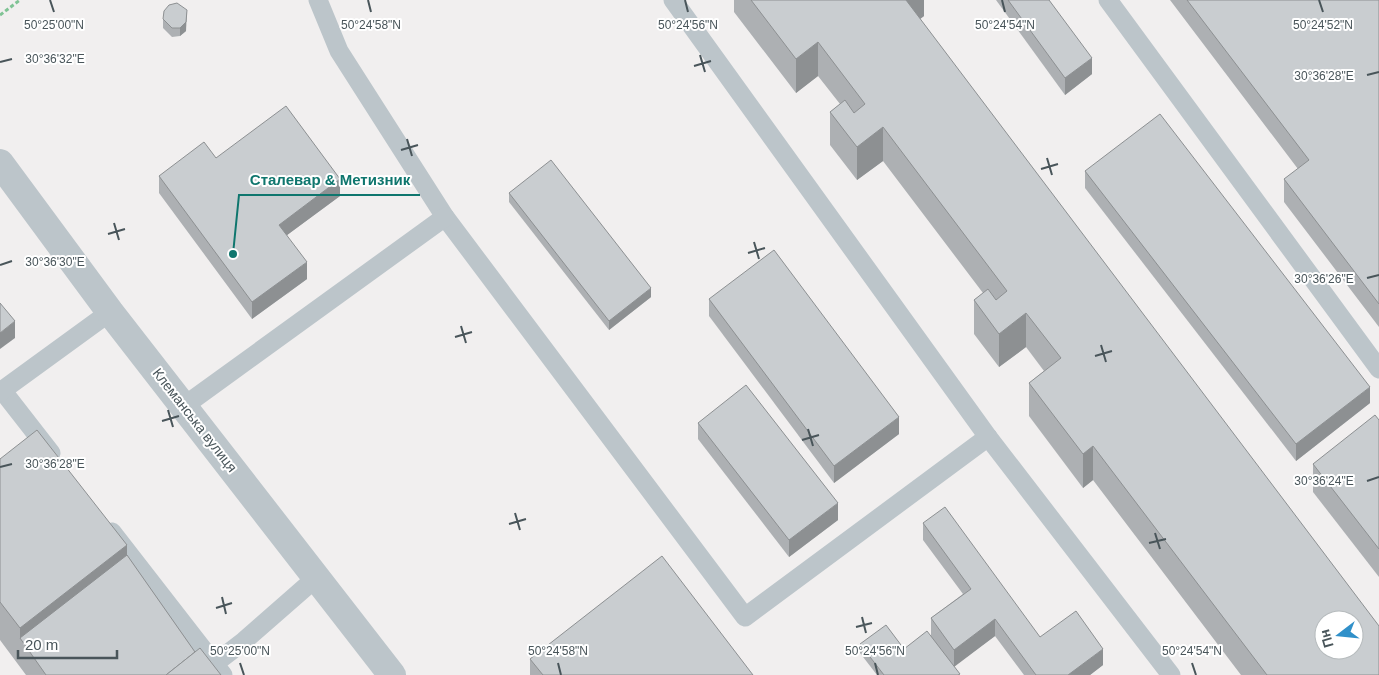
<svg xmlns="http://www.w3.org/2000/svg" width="1379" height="675" viewBox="0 0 1379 675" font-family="Helvetica,sans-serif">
<rect width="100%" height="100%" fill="#f1efef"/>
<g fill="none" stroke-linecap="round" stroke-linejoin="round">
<path stroke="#7fc394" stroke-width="3" stroke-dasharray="4 2.5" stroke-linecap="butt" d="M 0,15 L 20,0"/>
<g stroke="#bcc5ca" stroke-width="19">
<path d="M 318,0 L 339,51 L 445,217 L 745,617 L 988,437"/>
<path d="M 673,0 L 988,437 L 1171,675"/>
<path d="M 1108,0 L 1379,369"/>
<path d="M 2,390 L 51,453"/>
<path d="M 0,392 L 110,312"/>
<path d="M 184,406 L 445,217"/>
<path d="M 112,532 L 223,675"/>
<path d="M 214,664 L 244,641 L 317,577"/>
</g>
<path stroke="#bcc5ca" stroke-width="28" d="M 0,163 L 110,312 L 392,675"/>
</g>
<g fill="#adb0b3">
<path d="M 734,0 L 924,0 L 924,16 L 920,19 L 1379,675 L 1241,675 L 1093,480 L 1083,488 L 1029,416 L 1029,383 L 1044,371 L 1026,347 L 999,367 L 974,334 L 974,300 L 983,293 L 883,161 L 857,180 L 830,145 L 830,112 L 840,104 L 818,76 L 796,93 L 734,12 Z"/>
<path d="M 996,0 L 1049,0 L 1092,74 L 1065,95 Z"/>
<path d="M 1170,0 L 1379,0 L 1379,327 L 1284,202 L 1284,179 L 1298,169 Z"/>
<path d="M 163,19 L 186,31 L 180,36 L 172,37 L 163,28 Z"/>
<path d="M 216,158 L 340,196 L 287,235 L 307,279 L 252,319 L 159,193 L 159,176 Z"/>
<path d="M 1085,171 L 1370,403 L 1296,461 L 1085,188 Z"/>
<path d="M 509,193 L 651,297 L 609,330 L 509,202 Z"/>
<path d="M 709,299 L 899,434 L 834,483 L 709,316 Z"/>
<path d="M 1379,420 L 1379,577 L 1313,492 L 1313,464 Z"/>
<path d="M 698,423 L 838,520 L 789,557 L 698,439 Z"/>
<path d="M 0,459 L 127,555 L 195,652 L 221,675 L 26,675 L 0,640 Z"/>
<path d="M 923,523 L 1040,637 L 1103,665 L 1090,675 L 1024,675 L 995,636 L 954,666 L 960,675 L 877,675 L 860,653 L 860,644 L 904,649 L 931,635 L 931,618 L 963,594 L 923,540 Z"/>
<path d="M 530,659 L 753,675 L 530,675 Z"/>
</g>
<g fill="#8d9092">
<path d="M 904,0 L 924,0 L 924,16 L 904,31 Z"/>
<path d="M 187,10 L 186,31 L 180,36 L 180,28 Z"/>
<path d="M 818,42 L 818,76 L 796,93 L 796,59 Z"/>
<path d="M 1092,58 L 1092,74 L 1065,95 L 1065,78 Z"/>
<path d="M 883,127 L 883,161 L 857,180 L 857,147 Z"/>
<path d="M 340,179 L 340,196 L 279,241 L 279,225 Z"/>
<path d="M 307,262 L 307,279 L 252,319 L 252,302 Z"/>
<path d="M 651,288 L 651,297 L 609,330 L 609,321 Z"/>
<path d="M 1026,313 L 1026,347 L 999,367 L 999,334 Z"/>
<path d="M 15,321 L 15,338 L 0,349 L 0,333 Z"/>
<path d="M 1370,387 L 1370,403 L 1296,461 L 1296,444 Z"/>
<path d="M 899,417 L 899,434 L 834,483 L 834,466 Z"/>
<path d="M 1093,446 L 1093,480 L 1083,488 L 1083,454 Z"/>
<path d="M 838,503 L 838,520 L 789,557 L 789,540 Z"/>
<path d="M 127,545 L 127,583 L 20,638 L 20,628 Z"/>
<path d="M 995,619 L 995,636 L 954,667 L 954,650 Z"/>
<path d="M 1103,649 L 1103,665 L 1090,675 L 1068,675 Z"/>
</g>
<g fill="#c9cdd0" stroke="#8d9092" fill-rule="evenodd">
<path d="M 751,0 L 906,0 L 1379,626 L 1379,675 L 1267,675 L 1093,446 L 1083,454 L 1029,383 L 1061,358 L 1026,313 L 999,334 L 974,300 L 988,289 L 996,300 L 1007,291 L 883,127 L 857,147 L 830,112 L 845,100 L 854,113 L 865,104 L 818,42 L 796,59 ZM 1324,620 L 1354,620 L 1354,650 L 1324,650 Z"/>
<path d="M 1008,0 L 1049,0 L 1092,58 L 1065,78 Z"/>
<path d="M 1187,0 L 1379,0 L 1379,304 L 1284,179 L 1309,160 Z"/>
<path d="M 177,3 L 187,10 L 186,22 L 180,28 L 172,28 L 163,19 L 164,11 L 169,5 Z"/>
<path d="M 286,106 L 340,179 L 279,225 L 307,262 L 252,302 L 159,176 L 204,142 L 216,158 Z"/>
<path d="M 1160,114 L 1370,387 L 1296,444 L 1085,171 Z"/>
<path d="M 551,160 L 651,288 L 609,321 L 509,193 Z"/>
<path d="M 774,250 L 899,417 L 834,466 L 709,299 Z"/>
<path d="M 0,303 L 15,321 L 0,333 Z"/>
<path d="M 746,385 L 838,503 L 789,540 L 698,423 Z"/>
<path d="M 1375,415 L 1379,420 L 1379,549 L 1313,464 Z"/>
<path d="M 37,430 L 127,545 L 20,628 L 0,602 L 0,459 Z"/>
<path d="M 945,507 L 1040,637 L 1076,611 L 1103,649 L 1068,675 L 1036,675 L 995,619 L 954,650 L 931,618 L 971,589 L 923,523 Z"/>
<path d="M 127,555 L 195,652 L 166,675 L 46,675 L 20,638 Z"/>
<path d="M 662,556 L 753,675 L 543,675 L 530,659 Z"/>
<path d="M 886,625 L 904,649 L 927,631 L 960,674 L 958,675 L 884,675 L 860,644 Z"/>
<path d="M 200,648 L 221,675 L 166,675 Z"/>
</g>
<path fill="none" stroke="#49555a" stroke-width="2" d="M 50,0 L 54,12M 368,0 L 371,12M 685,0 L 688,12M 1002,0 L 1005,12M 1319,0 L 1323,12M 700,55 L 705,72M 0,62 L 12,59M 694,66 L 711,61M 1367,75 L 1379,72M 407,139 L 412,156M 401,150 L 418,145M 1047,158 L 1052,175M 1041,169 L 1058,164M 114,223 L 119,240M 108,234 L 125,229M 754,242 L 759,259M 748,253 L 765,248M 0,265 L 12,261M 1367,278 L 1379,275M 461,326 L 466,343M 455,337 L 472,332M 1101,345 L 1106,362M 1095,356 L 1112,351M 168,410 L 173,427M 162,421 L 179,416M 808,429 L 813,446M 802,440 L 819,435M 0,467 L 12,464M 1367,481 L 1379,477M 515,513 L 520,530M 509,524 L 526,519M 1155,533 L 1160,549M 1149,543 L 1166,539M 222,597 L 226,614M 216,608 L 232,603M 862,617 L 866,633M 856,627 L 872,623M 240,663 L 244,675M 558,663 L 561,675M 875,663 L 878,675M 1192,663 L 1196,675"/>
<g text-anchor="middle" stroke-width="4" stroke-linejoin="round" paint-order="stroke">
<g font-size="14" fill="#49555a" stroke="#fff">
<text transform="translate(195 420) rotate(52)" y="5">Клеманська вулиця</text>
</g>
</g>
<g font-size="12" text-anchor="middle" fill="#49555a" stroke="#fff" stroke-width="4" stroke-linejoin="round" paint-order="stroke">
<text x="54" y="29">50°25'00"N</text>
<text x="371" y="29">50°24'58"N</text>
<text x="688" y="29">50°24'56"N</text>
<text x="1005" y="29">50°24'54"N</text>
<text x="1323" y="29">50°24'52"N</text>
<text x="55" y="63">30°36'32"E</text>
<text x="1324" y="80">30°36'28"E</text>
<text x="55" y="266">30°36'30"E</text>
<text x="1324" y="283">30°36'26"E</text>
<text x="55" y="468">30°36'28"E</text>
<text x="1324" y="485">30°36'24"E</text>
<text x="240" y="655">50°25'00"N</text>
<text x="558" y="655">50°24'58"N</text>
<text x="875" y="655">50°24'56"N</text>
<text x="1192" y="655">50°24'54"N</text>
</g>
<path fill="none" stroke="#0f766e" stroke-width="2" d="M233 254L239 195H420"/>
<circle fill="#0f766e" stroke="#fff" stroke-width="2" cx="233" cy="254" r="5"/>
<g font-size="15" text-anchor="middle" font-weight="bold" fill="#0f766e" stroke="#fff" stroke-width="4" stroke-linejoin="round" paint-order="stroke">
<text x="330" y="185">Сталевар &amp; Метизник</text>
</g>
<g transform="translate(1339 635) rotate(254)"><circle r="24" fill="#ffffff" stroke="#b6bbbd"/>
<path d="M0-4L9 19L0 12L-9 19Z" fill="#3090c9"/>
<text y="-8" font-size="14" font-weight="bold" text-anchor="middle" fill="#49555a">Пн</text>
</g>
<path d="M18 650v8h99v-8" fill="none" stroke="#49555a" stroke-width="2.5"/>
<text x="25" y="650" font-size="15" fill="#49555a" stroke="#ffffff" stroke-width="4" paint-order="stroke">20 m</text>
</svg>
